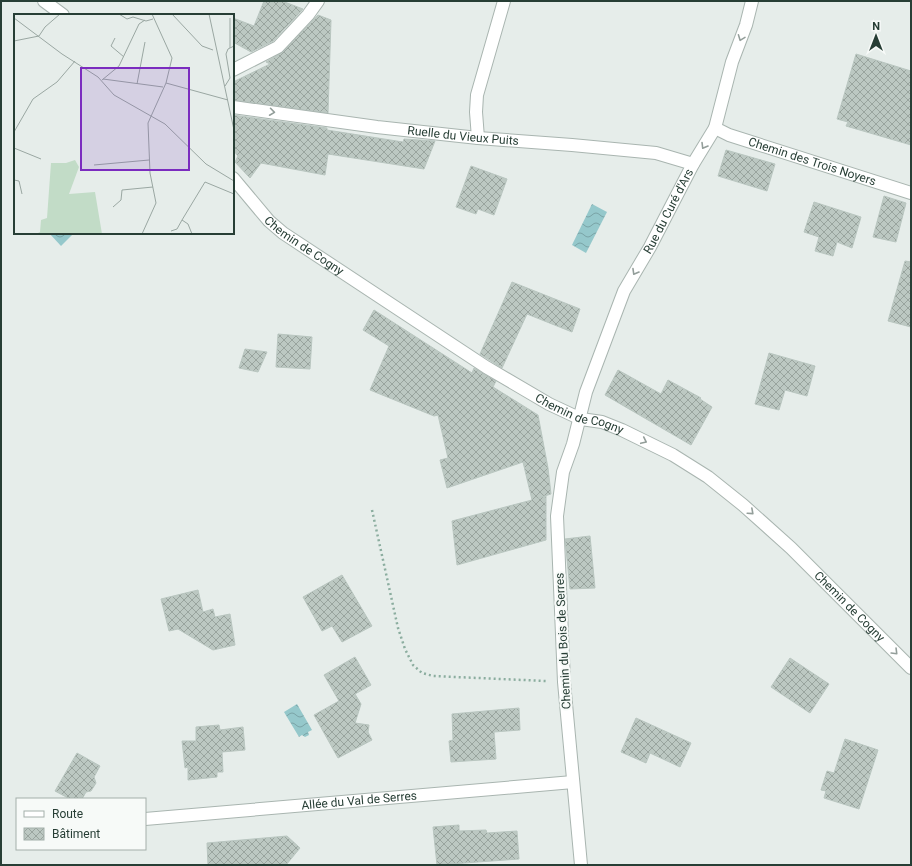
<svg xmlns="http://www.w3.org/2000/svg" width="912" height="866" viewBox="0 0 912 866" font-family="Roboto,sans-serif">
<defs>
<pattern id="water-waves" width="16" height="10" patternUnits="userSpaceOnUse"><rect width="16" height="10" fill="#95c8cb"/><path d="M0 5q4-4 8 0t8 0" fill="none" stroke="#7aa4a6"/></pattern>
<pattern id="building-cross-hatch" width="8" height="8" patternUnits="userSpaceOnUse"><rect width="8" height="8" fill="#bcc8c2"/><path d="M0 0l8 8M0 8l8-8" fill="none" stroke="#99a49e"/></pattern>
</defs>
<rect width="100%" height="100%" fill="#e6edea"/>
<g fill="url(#water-waves)">
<path d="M 592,204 L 607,212 L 586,253 L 572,245 Z"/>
<path d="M 49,233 L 72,233 L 73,234 L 61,246 Z"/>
<path d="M 297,704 L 312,730 L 308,732 L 309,735 L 305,737 L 302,735 L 299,737 L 284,712 Z"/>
</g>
<g fill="url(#building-cross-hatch)" stroke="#b9c6c0">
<path d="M 264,1 L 282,1 L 303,9 L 273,41 L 251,52 L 233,42 L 233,18 L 254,26 Z"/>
<path d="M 318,15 L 331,20 L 328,113 L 233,100 L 233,82 L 270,64 L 266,62 L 283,52 Z"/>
<path d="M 856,54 L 911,71 L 911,145 L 846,126 L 848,122 L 837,119 Z"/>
<path d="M 233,115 L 327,128 L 327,130 L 403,142 L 404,139 L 435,141 L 424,169 L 328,154 L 325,175 L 261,163 L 250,178 L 235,162 L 238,156 L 233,150 Z"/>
<path d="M 726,150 L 775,164 L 767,191 L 718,176 Z"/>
<path d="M 471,166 L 507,179 L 494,215 L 478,209 L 476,214 L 456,207 Z"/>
<path d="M 884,196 L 906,203 L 896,242 L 873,237 Z"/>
<path d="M 814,202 L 861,217 L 852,248 L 837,242 L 833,256 L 815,251 L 819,237 L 804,232 Z"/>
<path d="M 905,261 L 911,262 L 911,327 L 888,321 Z"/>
<path d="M 512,282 L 580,309 L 572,332 L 527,314 L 502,368 L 480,354 Z"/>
<path d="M 374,310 L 472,373 L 474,368 L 496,381 L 493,387 L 538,415 L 548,468 L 551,494 L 538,498 L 546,496 L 546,540 L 457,565 L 452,521 L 532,500 L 523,462 L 447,488 L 440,460 L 448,458 L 438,415 L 434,416 L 370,390 L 389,346 L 363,330 Z"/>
<path d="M 278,334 L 312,337 L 310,369 L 276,367 Z"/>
<path d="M 245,349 L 267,352 L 258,372 L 239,368 Z"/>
<path d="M 769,353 L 815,366 L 807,396 L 785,390 L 779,410 L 755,404 Z"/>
<path d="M 618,370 L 661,394 L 668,380 L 701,398 L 700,399 L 712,407 L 691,445 L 605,395 Z"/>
<path d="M 590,536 L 595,588 L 570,589 L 565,539 Z"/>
<path d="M 342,575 L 372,626 L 342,642 L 332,626 L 322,631 L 303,597 Z"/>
<path d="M 198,590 L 203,612 L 213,609 L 215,617 L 230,614 L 235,645 L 213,650 L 178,629 L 169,631 L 161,599 Z"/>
<path d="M 355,657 L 371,685 L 355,694 L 361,704 L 355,723 L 369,725 L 368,732 L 372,740 L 338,758 L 314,715 L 339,701 L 324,675 Z"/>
<path d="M 790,658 L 829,684 L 810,713 L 771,687 Z"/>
<path d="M 519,708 L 520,730 L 494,732 L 496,759 L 451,762 L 449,741 L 453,740 L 452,714 Z"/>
<path d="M 636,718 L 691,743 L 680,767 L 650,753 L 646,763 L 621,752 Z"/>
<path d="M 219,725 L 220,730 L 243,727 L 245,750 L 222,752 L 223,772 L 217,772 L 217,777 L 188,780 L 188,767 L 185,768 L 182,741 L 196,741 L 196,727 Z"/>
<path d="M 845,739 L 878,750 L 859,809 L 824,798 L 826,791 L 821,790 L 827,771 L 834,773 Z"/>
<path d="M 77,753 L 100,766 L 94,777 L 96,783 L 91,791 L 86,792 L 82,799 L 70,799 L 55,791 Z"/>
<path d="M 459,825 L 459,831 L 486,830 L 487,833 L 517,831 L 519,859 L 437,865 L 433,827 Z"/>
<path d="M 287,836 L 300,848 L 286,865 L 208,865 L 207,843 Z"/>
</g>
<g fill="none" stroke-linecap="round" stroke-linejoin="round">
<g stroke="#a9b5b0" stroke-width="14">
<g id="minor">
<path d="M 233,70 L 278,47 L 308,15 L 318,1"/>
<path id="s1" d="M 233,107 L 377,127 L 478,138 L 572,145 L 656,153 L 693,164"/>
<path id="s2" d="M 715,128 L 729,135 L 911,193"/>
<path d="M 478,138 L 476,112 L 477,95 L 504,1"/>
<path id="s3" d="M 145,819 L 573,782"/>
<path id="s4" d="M 581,865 L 564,682 L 557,516 L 563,472 L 573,444 L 586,392 L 624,291 L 650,247 L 693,164 L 715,128 L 732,62 L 746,25 L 752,1"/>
</g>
</g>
<g stroke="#a9b5b0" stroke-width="14">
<g id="tertiary">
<path d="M 44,1 L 63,15"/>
<path id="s5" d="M 233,178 L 269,221 L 283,233 L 486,367 L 549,404 L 581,419 L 602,422 L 622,430 L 673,455 L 708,477 L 743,505 L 791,548 L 911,668"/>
</g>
</g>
<path stroke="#8bad9f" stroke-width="2.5" stroke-dasharray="2 3" stroke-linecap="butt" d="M 372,510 L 398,628 L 405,649 L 413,665 L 422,673 L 433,676 L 546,681"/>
<use href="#minor" stroke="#fff" stroke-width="12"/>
<use href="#tertiary" stroke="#fff" stroke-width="12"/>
</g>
<defs><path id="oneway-chevron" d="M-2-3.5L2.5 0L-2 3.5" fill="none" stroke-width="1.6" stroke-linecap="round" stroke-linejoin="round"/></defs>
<g stroke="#939e9a">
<use href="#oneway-chevron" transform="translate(741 38) rotate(111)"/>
<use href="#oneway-chevron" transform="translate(272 112) rotate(8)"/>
<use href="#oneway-chevron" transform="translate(704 146) rotate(121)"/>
<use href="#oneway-chevron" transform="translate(635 272) rotate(120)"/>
<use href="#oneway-chevron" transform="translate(644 441) rotate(25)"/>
<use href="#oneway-chevron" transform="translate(751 512) rotate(42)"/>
<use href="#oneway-chevron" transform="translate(895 652) rotate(45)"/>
</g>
<g text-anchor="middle" stroke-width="4" stroke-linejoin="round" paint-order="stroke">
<g font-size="12" fill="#273e35" stroke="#f7faf8">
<text dy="4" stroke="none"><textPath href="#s1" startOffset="232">Ruelle du Vieux Puits</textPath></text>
<text dy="4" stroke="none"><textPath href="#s2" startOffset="103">Chemin des Trois Noyers</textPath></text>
<text dy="4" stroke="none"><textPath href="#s4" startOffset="677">Rue du Curé d'Ars</textPath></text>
<text dy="4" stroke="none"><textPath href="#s5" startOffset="99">Chemin de Cogny</textPath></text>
<text dy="4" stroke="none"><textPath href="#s5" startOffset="423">Chemin de Cogny</textPath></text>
<text dy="4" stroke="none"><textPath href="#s5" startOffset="759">Chemin de Cogny</textPath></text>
<text transform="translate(563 641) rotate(-93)" y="4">Chemin du Bois de Serres</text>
<text dy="4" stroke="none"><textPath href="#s3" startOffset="215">Allée du Val de Serres</textPath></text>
</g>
</g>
<g transform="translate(14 14)">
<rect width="220" height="220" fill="#e6edea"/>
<path d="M 61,146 L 65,153 L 55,180 L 81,178 L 88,220 L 22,220 L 26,218 L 27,206 L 33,204 L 37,149 L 52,149 Z" fill="#c2dcc7"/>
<path fill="none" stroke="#9aa7a2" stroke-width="1" d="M 105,0 L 113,5 L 119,3 L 132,7 L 139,5M 158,0 L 188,32 L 199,36M 195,0 L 220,116M 0,4 L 48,40 L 84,63 L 100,81 L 151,110 L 192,150 L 220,167M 25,22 L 31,13 L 46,0M 101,24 L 97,32 L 110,43M 0,27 L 25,22M 216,34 L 216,4M 89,65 L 149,73M 88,66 L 105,52 L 125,10 L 131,6M 152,69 L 214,86M 123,70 L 131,28M 211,72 L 216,64 L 212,40 L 214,35 L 220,32M 0,118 L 19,85 L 43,68 L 61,47M 0,134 L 27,145M 80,151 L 135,146M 0,166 L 5,167 L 8,180M 99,193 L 107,186 L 108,176 L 139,173M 157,217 L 163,215 L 168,206M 128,220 L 142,189 L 136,159 L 134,109 L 152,69 L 158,44 L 138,0M 178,220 L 174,210 L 168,206 L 191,168 L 220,180"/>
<path fill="#7b2cbf" fill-opacity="0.15" stroke="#7b2cbf" stroke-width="2" d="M 67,54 L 175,54 L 175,156 L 67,156 Z"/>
<rect width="220" height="220" fill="none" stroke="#273e35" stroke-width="2"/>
</g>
<rect width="912" height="866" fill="none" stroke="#273e35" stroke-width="4"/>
<rect x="16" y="798" width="130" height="52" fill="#f7faf8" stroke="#a4afaa"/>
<rect x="24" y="811" width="20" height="6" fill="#ffffff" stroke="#a4afaa"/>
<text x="52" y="818" font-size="12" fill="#273e35">Route</text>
<rect x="24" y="828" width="20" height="12" fill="url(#building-cross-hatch)" stroke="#a4afaa"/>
<text x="52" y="838" font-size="12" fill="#273e35">Bâtiment</text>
<g transform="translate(876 36)" stroke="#f7faf8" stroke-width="3" paint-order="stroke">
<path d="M0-3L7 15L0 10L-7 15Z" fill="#273e35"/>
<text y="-6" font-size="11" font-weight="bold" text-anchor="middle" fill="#273e35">N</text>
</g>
</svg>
